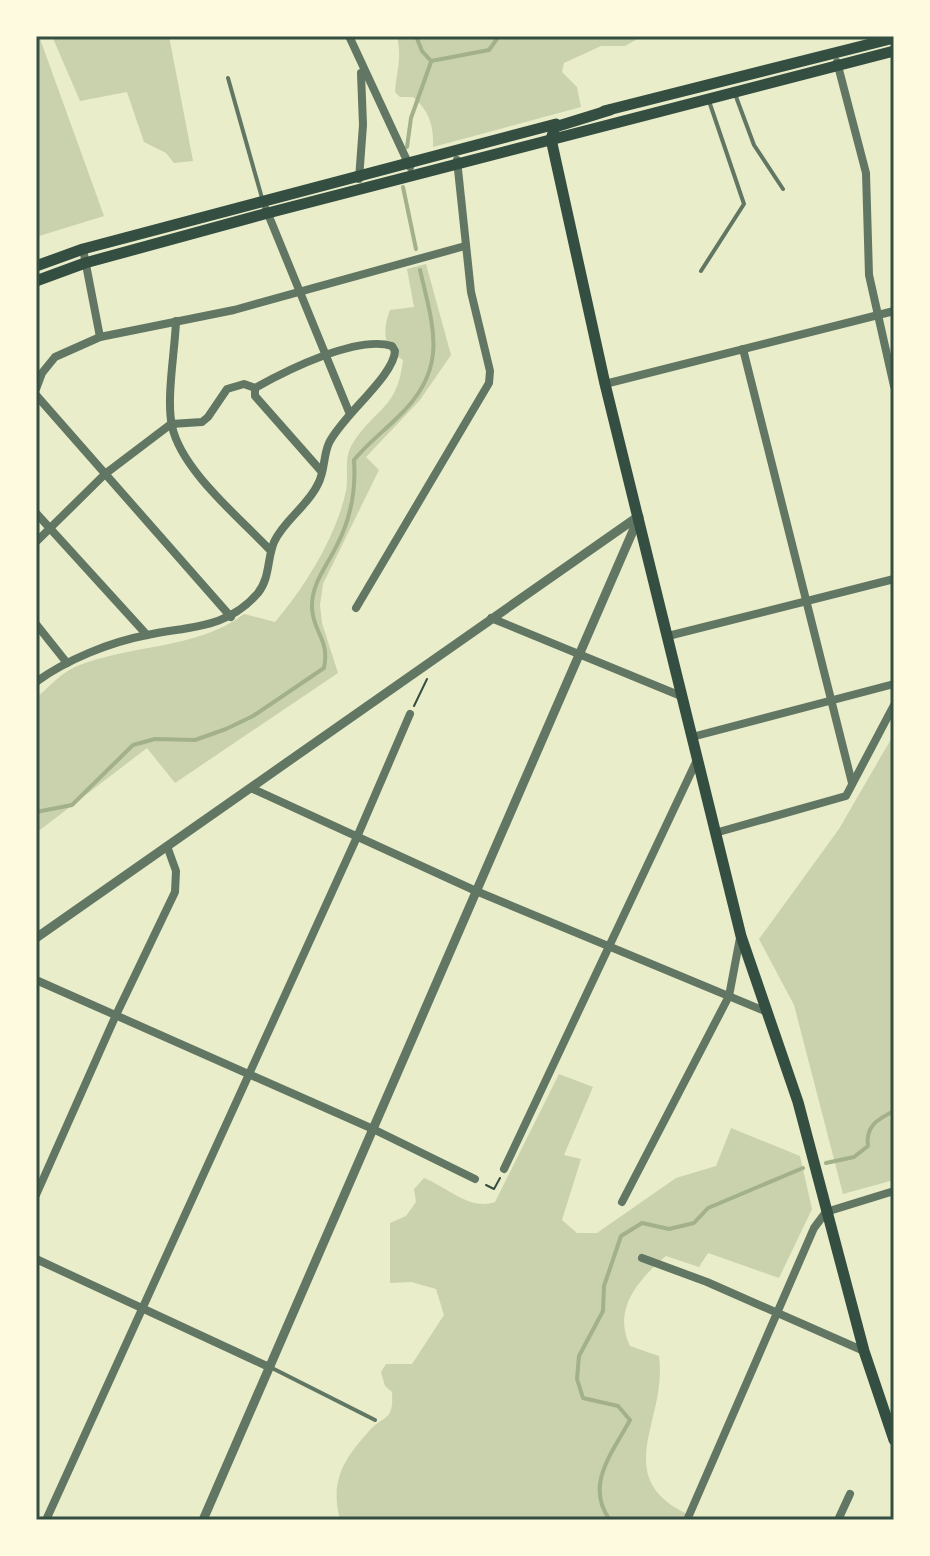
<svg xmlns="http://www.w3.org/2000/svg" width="930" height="1556" viewBox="0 0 930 1556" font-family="Manrope,sans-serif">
<rect width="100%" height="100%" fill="#e9edc9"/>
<g fill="#cad2ad">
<path d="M 36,36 L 39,36 L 104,216 L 36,237 Z"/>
<path d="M 52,36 L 169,36 L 193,161 L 174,163 L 166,153 L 144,142 L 127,92 L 80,101 Z"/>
<path d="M 397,36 L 643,36 L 625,46 L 601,46 L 564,63 L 562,72 L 577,87 L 581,107 L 433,147 C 434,125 429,111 413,97 L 400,97 L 395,92 C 397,68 402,60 397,36 Z"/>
<path d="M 426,264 L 451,355 L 420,400 L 366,457 L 379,470 L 323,584 L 320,605 L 322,623 L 338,673 L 175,783 L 147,748 L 36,833 L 36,698 C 48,688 61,673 75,667 C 129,644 197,650 244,614 L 275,622 C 305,587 336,537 346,491 C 349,475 343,458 353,443 C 376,407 397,410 403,360 C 383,348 382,331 390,310 L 414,307 L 407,269 Z"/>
<path d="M 894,734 L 894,1180 L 843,1194 L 794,1005 L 759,939 L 839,829 Z"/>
<path d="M 559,1074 L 593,1087 L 564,1155 L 581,1159 L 562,1220 L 577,1233 L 597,1233 L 676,1178 L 716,1166 L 731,1128 L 800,1156 L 812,1209 L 779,1278 L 708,1253 L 699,1267 L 666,1256 C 639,1279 612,1309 630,1346 L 659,1356 C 668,1421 609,1476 687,1514 L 684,1520 L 340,1520 C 330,1481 343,1460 369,1431 C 384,1414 394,1422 392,1392 L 385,1386 L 381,1372 L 386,1364 L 412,1364 L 444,1315 L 436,1289 L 411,1282 L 390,1283 L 390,1223 L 406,1216 L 416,1202 L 414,1189 L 424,1178 C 447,1187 470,1211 495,1202 Z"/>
</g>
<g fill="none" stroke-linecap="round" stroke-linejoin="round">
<g stroke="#a3b18a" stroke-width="4">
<path d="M 416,36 L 422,51 L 431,61 L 489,50 L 499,36"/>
<path d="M 407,147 L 411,118 L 431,62"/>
<path d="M 403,187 L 416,249"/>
<path d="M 36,812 L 72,805 L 133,745 L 155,739 L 195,740 L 226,729 L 253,716 L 324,668 C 330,639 313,633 312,608 C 311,584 327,566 337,545 C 351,518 356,489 354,460 C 368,443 383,432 398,417 C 449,369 434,330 420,270"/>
<path d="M 826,1163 L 854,1157 L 868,1146 C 865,1126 878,1119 894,1111"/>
<path d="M 610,1520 C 584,1485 613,1452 630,1420 L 618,1406 L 583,1398 L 577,1379 L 579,1356 L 603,1311 L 604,1286 L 621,1236 L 642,1223 L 669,1229 L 694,1223 L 708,1208 L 803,1168"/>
</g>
<g stroke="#344e41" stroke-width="2">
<path d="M 414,706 L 427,679"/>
<path d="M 486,1185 L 494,1189 L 500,1178"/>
</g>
<g stroke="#617663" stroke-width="4">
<path d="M 228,78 L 262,198"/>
<path d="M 735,94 L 754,145 L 783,189"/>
<path d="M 701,271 L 744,204 L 709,101"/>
<path d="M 270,1367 L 375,1420"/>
</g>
<g stroke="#617663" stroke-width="8">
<path d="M 349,36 L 410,167"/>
<path d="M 837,62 L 866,173 L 869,275 L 894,386"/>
<path d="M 359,179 L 363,125 L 361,73"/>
<path d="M 266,209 L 349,412"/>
<path d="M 83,249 L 100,337"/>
<path d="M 176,321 C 175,351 166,398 172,426 C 181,470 240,518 271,551"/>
<path d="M 743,349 L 852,783"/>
<path d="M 605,384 L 894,311"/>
<path d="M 255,388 L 255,396 L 322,472"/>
<path d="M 36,389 L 42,373 L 55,357 L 100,337 L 234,310 L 465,246"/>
<path d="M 36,395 L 231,617"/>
<path d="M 36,513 L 147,635"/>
<path d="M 36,542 L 105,474 L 171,424 L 202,422 L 208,417 L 227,389 L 244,384 L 255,388 C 287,370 357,335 392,346 L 395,351 C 394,376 342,416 329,443 C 323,456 325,471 318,484 C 308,506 284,520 274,542 C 267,559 270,578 258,593 C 227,629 190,626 147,635 C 110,642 66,660 36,682"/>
<path d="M 356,608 L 489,383 L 490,371 L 471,292 L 457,160"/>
<path d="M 491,618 L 681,696"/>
<path d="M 36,624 L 67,663"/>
<path d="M 668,636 L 894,579"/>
<path d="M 692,737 L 894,684"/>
<path d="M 251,788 L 476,891 L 767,1012"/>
<path d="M 715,833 L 846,796 L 894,705"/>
<path d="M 36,980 L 373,1129 L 475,1179"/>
<path d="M 504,1169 L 697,760"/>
<path d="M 36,1195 L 116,1015 L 175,892 L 176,871 L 167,846"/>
<path d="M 622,1202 L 729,996 L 740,938"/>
<path d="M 642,1258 L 707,1282 L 864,1351"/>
<path d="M 36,1259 L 269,1367"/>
<path d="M 46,1520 L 357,837 L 410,714"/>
<path d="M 687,1520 L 814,1228 L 826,1212 L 894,1191"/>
<path d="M 838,1520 L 850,1494"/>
</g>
<g stroke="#617663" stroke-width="9">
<path d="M 36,938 L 636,518"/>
<path d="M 203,1520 L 639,517"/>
</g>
<g stroke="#344e41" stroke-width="11">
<path d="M 610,110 L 555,127 L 551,139 L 605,384 L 741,936 L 798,1102 L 864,1351 L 894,1440"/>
<path d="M 604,111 L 894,38"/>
<path d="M 36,266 L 83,249 L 556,124"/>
<path d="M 36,281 L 85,263 L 268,213 L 894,51"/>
</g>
</g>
<rect width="930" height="1556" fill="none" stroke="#fefae0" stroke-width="76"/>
<rect x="38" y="38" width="854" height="1480" fill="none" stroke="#344e41" stroke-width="3"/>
</svg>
